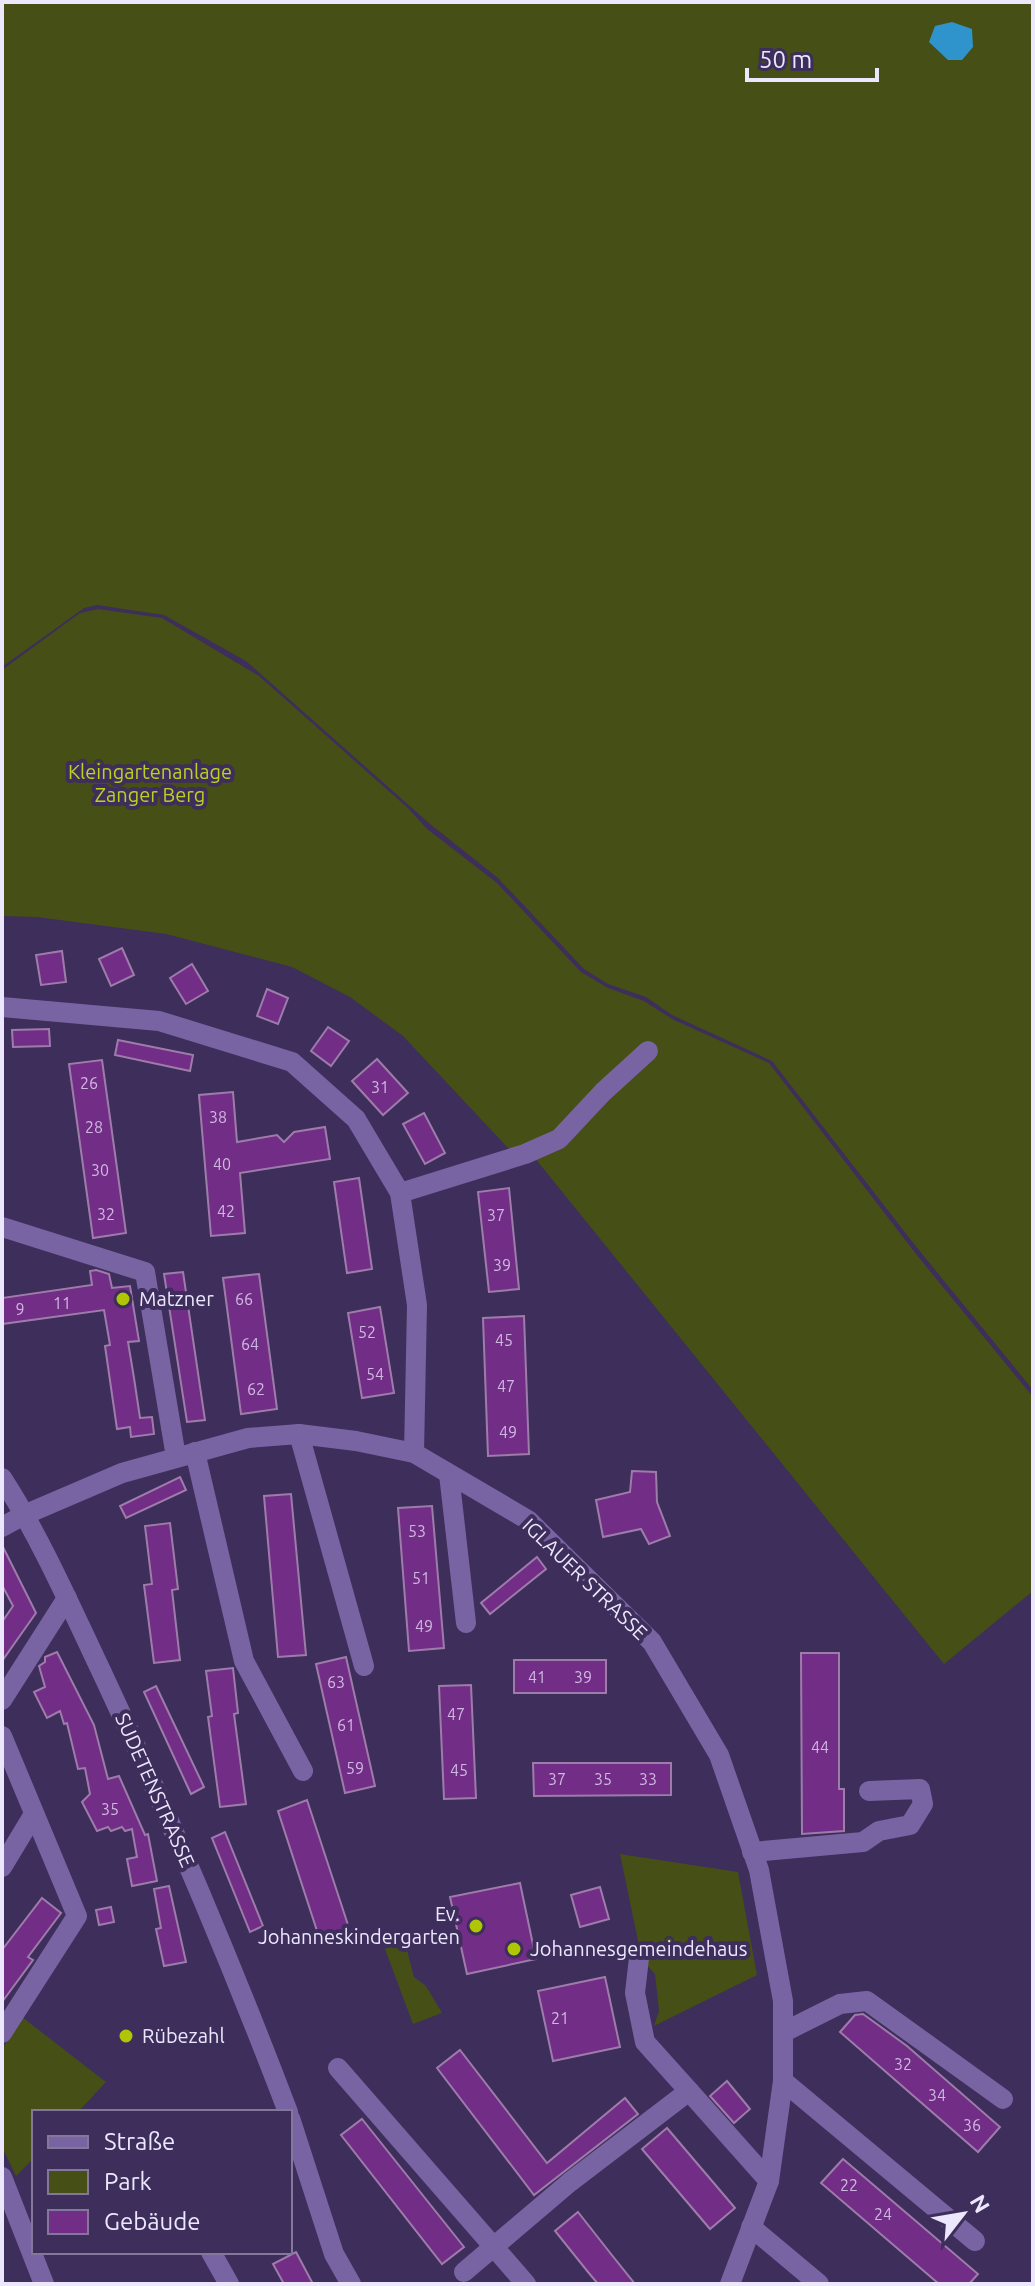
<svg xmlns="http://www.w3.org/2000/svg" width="1035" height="2286" viewBox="0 0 1035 2286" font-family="Ubuntu,sans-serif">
<rect width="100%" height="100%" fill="#3d2e5b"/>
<g fill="#464f16">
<path d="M 2,2 L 1033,2 L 1033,1390 L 914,1244 L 772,1061 L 672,1015 L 646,997 L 608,984 L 584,969 L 498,878 L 430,824 L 246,661 L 164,615 L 97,605 L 84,608 L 2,667 Z"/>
<path d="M 98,609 L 162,618 L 259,676 L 409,809 L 426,828 L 497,883 L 581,972 L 608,988 L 644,1001 L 672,1019 L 769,1063 L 916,1254 L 1033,1397 L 1033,1591 L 944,1664 L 534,1157 L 508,1148 L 403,1036 L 350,997 L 292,967 L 166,934 L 37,917 L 2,916 L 2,670 L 80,613 Z"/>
<path d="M 620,1854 L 738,1872 L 757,1975 L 654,2026 L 659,2011 L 655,1974 L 642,1960 Z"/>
<path d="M 401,1937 L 406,1946 L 414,1977 L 426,1986 L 442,2013 L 413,2024 L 385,1949 Z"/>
<path d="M 22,2017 L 106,2082 L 78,2112 L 34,2112 L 34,2158 L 16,2176 L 2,2147 L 2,2049 Z"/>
</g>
<path fill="#2f94cc" d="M 952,22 L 972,29 L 973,47 L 962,60 L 948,60 L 929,42 L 935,26 Z"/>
<g fill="#722d87" stroke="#9e7caa" stroke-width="2">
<path d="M 122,948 L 134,975 L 111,986 L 99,959 Z"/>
<path d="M 62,951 L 66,982 L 41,985 L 36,955 Z"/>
<path d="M 192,964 L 208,991 L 186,1004 L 170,978 Z"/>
<path d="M 267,989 L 288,998 L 278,1024 L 257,1016 Z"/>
<path d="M 328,1027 L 349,1041 L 331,1066 L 311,1051 Z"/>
<path d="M 49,1029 L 50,1046 L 13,1047 L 12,1030 Z"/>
<path d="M 118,1040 L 193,1055 L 190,1071 L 115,1055 Z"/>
<path d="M 377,1059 L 408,1093 L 383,1115 L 352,1081 Z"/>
<path d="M 102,1060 L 126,1233 L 93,1238 L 69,1064 Z"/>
<path d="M 233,1092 L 237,1142 L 277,1135 L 284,1142 L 294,1132 L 325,1127 L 330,1159 L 240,1173 L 245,1233 L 211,1236 L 199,1095 Z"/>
<path d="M 424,1113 L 445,1153 L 425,1164 L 403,1124 Z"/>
<path d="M 359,1178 L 372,1269 L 347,1273 L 334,1182 Z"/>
<path d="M 509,1188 L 519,1289 L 489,1292 L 478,1192 Z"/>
<path d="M 96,1270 L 109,1274 L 112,1288 L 130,1286 L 139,1341 L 128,1342 L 134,1378 L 140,1418 L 152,1417 L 154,1434 L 131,1437 L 130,1427 L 117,1429 L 105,1346 L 110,1345 L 104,1310 L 2,1324 L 2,1298 L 92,1285 L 90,1271 Z"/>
<path d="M 183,1272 L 205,1420 L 187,1422 L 164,1274 Z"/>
<path d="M 259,1274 L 277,1409 L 241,1414 L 223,1278 Z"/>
<path d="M 380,1307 L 394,1393 L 362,1398 L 348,1313 Z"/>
<path d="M 524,1316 L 529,1454 L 488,1456 L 483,1318 Z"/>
<path d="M 632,1471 L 656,1472 L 657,1502 L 670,1536 L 649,1544 L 641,1529 L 603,1537 L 596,1500 L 630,1492 Z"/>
<path d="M 180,1477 L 186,1490 L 126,1518 L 120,1506 Z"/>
<path d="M 291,1494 L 306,1655 L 278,1657 L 264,1496 Z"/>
<path d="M 432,1506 L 444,1648 L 409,1651 L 398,1508 Z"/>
<path d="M 170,1523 L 178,1589 L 172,1590 L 180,1660 L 154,1663 L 144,1585 L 152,1584 L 145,1526 Z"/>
<path d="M 2,1545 L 36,1613 L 2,1661 L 2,1622 L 13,1606 L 2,1585 Z"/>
<path d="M 537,1557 L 546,1569 L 490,1614 L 481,1603 Z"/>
<path d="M 57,1652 L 94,1725 L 108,1779 L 119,1776 L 145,1835 L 148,1834 L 157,1881 L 132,1886 L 127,1859 L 137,1857 L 132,1829 L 125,1831 L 122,1827 L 111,1831 L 108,1827 L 97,1831 L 82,1802 L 90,1794 L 85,1768 L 78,1769 L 67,1723 L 64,1724 L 60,1711 L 47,1718 L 34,1692 L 45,1687 L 39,1666 L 45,1662 L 45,1657 Z"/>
<path d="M 801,1653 L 839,1653 L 839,1789 L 844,1789 L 844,1831 L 802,1834 Z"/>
<path d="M 346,1657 L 375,1786 L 345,1793 L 316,1664 Z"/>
<rect x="514" y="1660" width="92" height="33"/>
<path d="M 233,1668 L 238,1713 L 234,1714 L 246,1804 L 220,1807 L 208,1717 L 212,1716 L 206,1671 Z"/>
<path d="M 471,1685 L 476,1798 L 444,1799 L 439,1686 Z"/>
<path d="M 156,1686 L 204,1787 L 191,1794 L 144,1692 Z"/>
<path d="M 533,1763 L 671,1763 L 671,1795 L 534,1796 Z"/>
<path d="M 307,1800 L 349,1928 L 319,1937 L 278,1811 Z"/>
<path d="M 225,1832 L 263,1926 L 250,1932 L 212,1838 Z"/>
<path d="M 520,1883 L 536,1959 L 467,1974 L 450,1897 Z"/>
<path d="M 169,1886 L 186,1962 L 164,1966 L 156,1929 L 161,1928 L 154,1889 Z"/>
<path d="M 600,1887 L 609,1919 L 580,1927 L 571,1895 Z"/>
<path d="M 42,1898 L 61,1913 L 28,1957 L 33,1960 L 2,2002 L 2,1950 Z"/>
<path d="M 111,1907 L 114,1922 L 99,1925 L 96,1910 Z"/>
<path d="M 605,1977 L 620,2047 L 553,2061 L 538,1991 Z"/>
<path d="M 863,2014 L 907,2046 L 1000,2127 L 978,2152 L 840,2032 L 855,2015 Z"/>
<path d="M 460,2050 L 547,2163 L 625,2098 L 638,2114 L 534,2195 L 437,2068 Z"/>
<path d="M 727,2081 L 750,2109 L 734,2123 L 710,2096 Z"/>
<path d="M 362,2119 L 464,2247 L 442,2264 L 341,2135 Z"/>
<path d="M 667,2128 L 735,2208 L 710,2229 L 642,2149 Z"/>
<path d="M 843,2159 L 978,2274 L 969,2284 L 939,2284 L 821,2183 Z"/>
<path d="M 578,2212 L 611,2254 L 635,2284 L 598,2284 L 588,2272 L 555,2231 Z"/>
<path d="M 296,2252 L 313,2284 L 284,2284 L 273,2264 Z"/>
</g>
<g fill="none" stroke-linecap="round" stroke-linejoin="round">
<g stroke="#7864a2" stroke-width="20">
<path d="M 2,1007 L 159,1021 L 292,1062 L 356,1119 L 400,1193 L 417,1305 L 414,1453"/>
<path d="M 400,1193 L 525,1154 L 559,1139 L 603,1092 L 648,1051"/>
<path d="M 2,1227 L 145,1272 L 176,1457"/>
<path d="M 299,1434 L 364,1666"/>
<path d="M 195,1452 L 244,1661 L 303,1771"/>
<path d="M 449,1474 L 466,1623"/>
<path d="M 2,1478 C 42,1540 72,1610 104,1677 C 171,1820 232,1965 288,2112"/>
<path d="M 2,1527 L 24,1515 L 122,1473 L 248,1438 L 299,1434 L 356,1441 L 414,1453 L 528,1520 L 652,1642 L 719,1755 L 759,1870 L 783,2001 L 783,2081 L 769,2181 L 730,2284"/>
<path d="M 2,1700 L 67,1598"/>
<path d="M 2,1736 L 77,1916 L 2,2033"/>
<path d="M 752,1852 L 863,1842 L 879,1831 L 910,1825 L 923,1804 L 920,1789 L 869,1791"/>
<path d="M 2,1867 L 34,1814"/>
<path d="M 639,1958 L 635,1993 L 645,2042 L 689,2091"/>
<path d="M 784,2032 L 840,2004 L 867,2001 L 1003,2099"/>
<path d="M 338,2068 L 526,2284"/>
<path d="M 783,2081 L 975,2241"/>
<path d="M 290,2118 L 334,2254 L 351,2284"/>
<path d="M 2,2177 L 44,2284"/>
<path d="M 751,2227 L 819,2284"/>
<path d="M 211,2252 L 229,2284"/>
<path d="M 464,2272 L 570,2182 L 689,2091 L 769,2181"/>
</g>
</g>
<g fill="#afc506" stroke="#3d2e5b" stroke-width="3">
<circle cx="123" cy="1299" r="8"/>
<circle cx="476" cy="1926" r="8"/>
<circle cx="514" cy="1949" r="8"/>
<circle cx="126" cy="2036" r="8"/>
</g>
<g text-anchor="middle" stroke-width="8" stroke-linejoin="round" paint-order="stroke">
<g font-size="16" fill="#ceb8e0">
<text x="89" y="1089">26</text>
<text x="380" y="1093">31</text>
<text x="218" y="1123">38</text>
<text x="94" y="1133">28</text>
<text x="222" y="1170">40</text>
<text x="100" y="1176">30</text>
<text x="226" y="1217">42</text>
<text x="106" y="1220">32</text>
<text x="496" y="1221">37</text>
<text x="502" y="1271">39</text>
<text x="244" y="1305">66</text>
<text x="62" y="1309">11</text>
<text x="20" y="1315">9</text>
<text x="367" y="1338">52</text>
<text x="504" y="1346">45</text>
<text x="250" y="1350">64</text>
<text x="375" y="1380">54</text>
<text x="506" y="1392">47</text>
<text x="256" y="1395">62</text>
<text x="508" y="1438">49</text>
<text x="417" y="1537">53</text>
<text x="421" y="1584">51</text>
<text x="424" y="1632">49</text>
<text x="537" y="1683">41</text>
<text x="583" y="1683">39</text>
<text x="336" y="1688">63</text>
<text x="456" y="1720">47</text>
<text x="346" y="1731">61</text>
<text x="820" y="1753">44</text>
<text x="355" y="1774">59</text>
<text x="459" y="1776">45</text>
<text x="557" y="1785">37</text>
<text x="603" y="1785">35</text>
<text x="648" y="1785">33</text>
<text x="110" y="1815">35</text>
<text x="560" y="2024">21</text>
<text x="903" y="2070">32</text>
<text x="937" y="2101">34</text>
<text x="972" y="2131">36</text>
<text x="849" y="2191">22</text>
<text x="883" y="2220">24</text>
</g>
<g font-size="20" fill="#bbd21f" stroke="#3d2e5b">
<text x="150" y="779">Kleingartenanlage<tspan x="150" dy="23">Zanger Berg</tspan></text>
</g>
<g font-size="20" fill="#ece7fd" stroke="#3d2e5b" text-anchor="start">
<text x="139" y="1306">Matzner</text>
<text x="460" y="1921" text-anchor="end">Ev.<tspan x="460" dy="23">Johanneskindergarten</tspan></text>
<text x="530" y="1956">Johannesgemeindehaus</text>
<text x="142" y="2043">Rübezahl</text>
</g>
<g font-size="20" fill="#ece7fd" stroke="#3d2e5b">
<text transform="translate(585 1579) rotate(44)" y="7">IGLAUER STRASSE</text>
<text transform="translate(155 1790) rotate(66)" y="7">SUDETENSTRASSE</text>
</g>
</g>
<rect width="1035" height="2286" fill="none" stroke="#ece7fd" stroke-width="8"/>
<rect x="32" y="2110" width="260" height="144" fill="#3d2e5b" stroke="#83789c" stroke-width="2"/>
<rect x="48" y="2136" width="40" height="12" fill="#7864a2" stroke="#83789c" stroke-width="2"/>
<text x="104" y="2150" font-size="24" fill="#ece7fd">Straße</text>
<rect x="48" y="2170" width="40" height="24" fill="#464f16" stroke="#83789c" stroke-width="2"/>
<text x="104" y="2190" font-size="24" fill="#ece7fd">Park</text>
<rect x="48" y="2210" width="40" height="24" fill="#722d87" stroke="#83789c" stroke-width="2"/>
<text x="104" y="2230" font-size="24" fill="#ece7fd">Gebäude</text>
<g transform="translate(963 2214) rotate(59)" stroke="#3d2e5b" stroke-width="6" paint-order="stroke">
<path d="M0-6L14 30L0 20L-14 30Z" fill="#ece7fd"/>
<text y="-12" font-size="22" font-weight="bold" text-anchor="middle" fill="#ece7fd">N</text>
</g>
<path d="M747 68v12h130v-12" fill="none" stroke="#ece7fd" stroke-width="4"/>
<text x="759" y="68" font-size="24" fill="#ece7fd" stroke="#3d2e5b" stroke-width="6" paint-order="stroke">50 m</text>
</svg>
